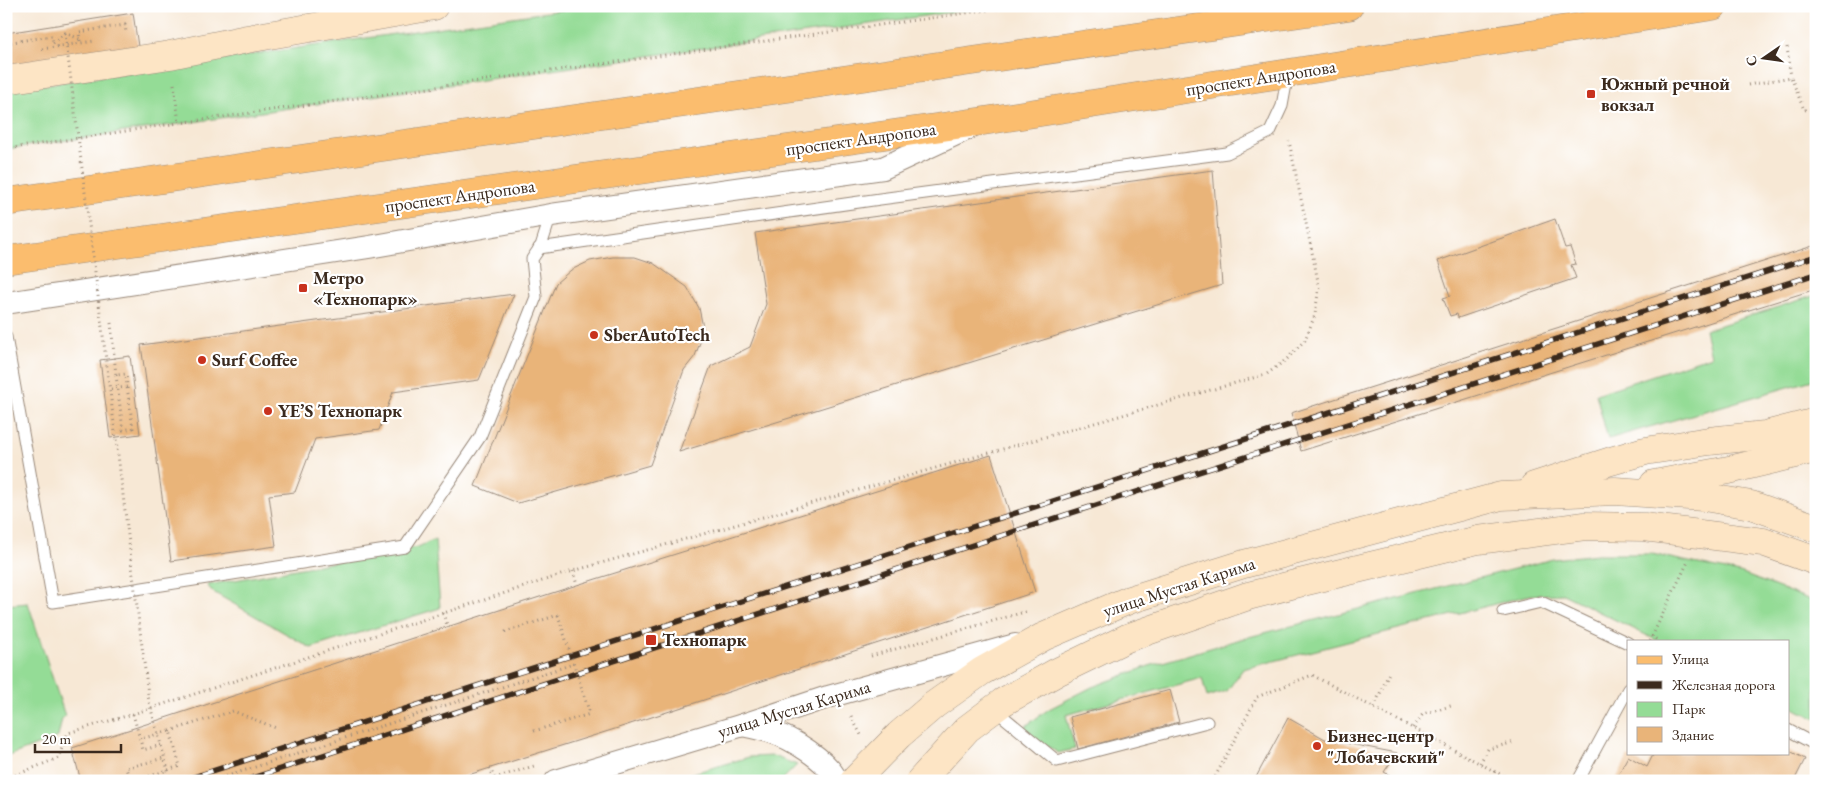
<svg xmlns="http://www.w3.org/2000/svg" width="1822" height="787" viewBox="0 0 1822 787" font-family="'EB Garamond',serif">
<rect width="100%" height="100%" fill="#fff"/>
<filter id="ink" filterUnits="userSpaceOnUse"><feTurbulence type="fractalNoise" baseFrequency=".02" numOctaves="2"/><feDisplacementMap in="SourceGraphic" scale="10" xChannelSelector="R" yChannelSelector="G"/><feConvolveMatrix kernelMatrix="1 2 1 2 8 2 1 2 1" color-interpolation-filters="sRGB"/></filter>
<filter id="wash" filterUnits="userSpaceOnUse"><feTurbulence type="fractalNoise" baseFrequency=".0096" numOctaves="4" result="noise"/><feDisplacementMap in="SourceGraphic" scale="20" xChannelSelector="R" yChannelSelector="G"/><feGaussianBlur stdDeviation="1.12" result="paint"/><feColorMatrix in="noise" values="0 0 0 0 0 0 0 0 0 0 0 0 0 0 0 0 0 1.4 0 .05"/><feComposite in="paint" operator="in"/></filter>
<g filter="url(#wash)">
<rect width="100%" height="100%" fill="#f7e8d5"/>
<g fill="#94dc96" stroke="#68835a">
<path d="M 589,6 L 994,6 L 6,149 L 6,90 Z"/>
<path d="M 1816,295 L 1816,379 L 1608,439 L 1596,394 L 1711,356 L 1705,330 Z"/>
<path d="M 435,539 L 440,608 L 311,648 L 213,592 L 207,585 L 418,547 Z"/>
<path d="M 1598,554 L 1652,554 L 1740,573 L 1816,602 L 1816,719 L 1788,705 L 1788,641 L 1658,641 L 1563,594 L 1530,595 L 1243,669 L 1227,691 L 1207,697 L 1202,678 L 1066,715 L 1075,749 L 1058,753 L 1038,740 L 1024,727 L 1049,709 L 1092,687 L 1149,666 L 1241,639 L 1553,559 Z"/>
<path d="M 28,603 L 65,716 L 62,719 L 58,737 L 6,757 L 6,605 Z"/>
<path d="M 773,756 L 797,765 L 783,779 L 785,781 L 666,781 L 749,757 Z"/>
</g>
<g id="blocks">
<g fill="#e9b479">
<path d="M 133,13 L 139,53 L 6,74 L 6,33 Z"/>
<path d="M 1213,170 L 1222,285 L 679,452 L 711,366 L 750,347 L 766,304 L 755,233 Z"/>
<path d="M 1555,219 L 1565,248 L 1570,247 L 1576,264 L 1571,265 L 1576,278 L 1458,318 L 1457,314 L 1450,316 L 1443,298 L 1450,296 L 1438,261 Z"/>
<path d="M 1816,245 L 1816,289 L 1301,451 L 1291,413 Z"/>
<path d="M 613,257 L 635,257 L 653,263 L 687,287 L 699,308 L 704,332 L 695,356 L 684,370 L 650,465 L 518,503 L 475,486 L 556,283 L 571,270 L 590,261 Z"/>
<path d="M 514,294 L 479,380 L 393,392 L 379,430 L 315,439 L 295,492 L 269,495 L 276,546 L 171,561 L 141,345 Z"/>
<path d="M 130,356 L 140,434 L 110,438 L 100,360 Z"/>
<path d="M 991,455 L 1035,592 L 618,728 L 449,781 L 81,781 L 72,748 L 577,585 Z"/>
<path d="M 1170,690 L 1179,722 L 1078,749 L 1070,717 Z"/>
<path d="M 1288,718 L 1325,739 L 1397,753 L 1384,772 L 1400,781 L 1254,781 Z"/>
<path d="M 1788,750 L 1805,759 L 1794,781 L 1615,781 L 1628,756 L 1647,767 L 1654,753 L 1788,753 Z"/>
</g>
</g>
</g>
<g filter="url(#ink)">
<use href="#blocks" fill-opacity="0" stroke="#99897a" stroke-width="1"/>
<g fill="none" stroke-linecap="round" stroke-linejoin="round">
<g stroke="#99897a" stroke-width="13">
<g id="lane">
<path d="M 539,248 L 880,199 L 1227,153 L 1270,132 L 1282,106 L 1288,73"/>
<path d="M 6,337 L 53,602 L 405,547 L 480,437 L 536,297 L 532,259 L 541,246 L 551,215"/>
<path d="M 1503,611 L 1541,602 L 1628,643"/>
<path d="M 994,709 L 1057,761 L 1207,722"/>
<path d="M 1788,730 L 1816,745"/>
<path d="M 1578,781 L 1628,689"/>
</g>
</g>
<g stroke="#99897a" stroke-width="24">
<g id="street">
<path d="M 6,303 L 369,247 L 551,215 L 883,168 L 969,128"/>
<path d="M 743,725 C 751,727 761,729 769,731 C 791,738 828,760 837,781"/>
<path d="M 556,781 L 743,725 L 828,697 L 1015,645"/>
</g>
</g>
<g stroke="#99897a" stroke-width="29">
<g id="secondary">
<path d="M 6,80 L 170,55 L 247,39 L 434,6"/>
<path d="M 1654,484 L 1729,470 L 1816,449"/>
<path d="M 1534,486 L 1611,461 L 1645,451 L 1709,441 L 1765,435 L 1816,422"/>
<path d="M 854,781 L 899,735 L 934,705 L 982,671 L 1043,637 L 1129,600 L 1244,564 L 1501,496 L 1615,491 L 1704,497 L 1751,505 L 1816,528"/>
<path d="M 920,781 L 967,729 L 1003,702 L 1057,672 L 1127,638 L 1248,596 L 1299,583 L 1478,540 L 1585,526 L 1644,527 L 1763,542 L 1816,561"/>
</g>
</g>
<g stroke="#99897a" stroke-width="29">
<g id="primary">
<path d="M 6,202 L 1349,6"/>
<path d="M 6,260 L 984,121 L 1713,6"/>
</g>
</g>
<g stroke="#99897a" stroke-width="3" stroke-dasharray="1 4" stroke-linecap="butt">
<path d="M 80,41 L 79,32 L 125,25 L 126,33"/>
<path d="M 6,43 L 52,36 L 53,44"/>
<path d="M 53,43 L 65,33 L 80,39"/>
<path d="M 1787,47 L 1791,77"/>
<path d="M 174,84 L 179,123"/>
<path d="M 1748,85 L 1791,77 L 1804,110 L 1816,108"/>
<path d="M 6,149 L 179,123 L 1016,6"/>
<path d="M 111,323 L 116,375 L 126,374"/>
<path d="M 116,375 L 123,430 L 133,428 L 127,387"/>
<path d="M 573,571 L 577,585"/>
<path d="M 443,613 L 448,628"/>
<path d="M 505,632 L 558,615"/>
<path d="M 1651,636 L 1659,641"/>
<path d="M 1650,641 L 1672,594 L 1688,562"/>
<path d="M 871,656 L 1028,611"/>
<path d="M 1374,707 L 1389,673"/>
<path d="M 133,714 L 143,750 L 161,745"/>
<path d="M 851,716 L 861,735"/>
<path d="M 1413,728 L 1423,714 L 1454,705"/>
<path d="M 170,731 L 233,711 L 276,728"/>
<path d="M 534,731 L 590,714"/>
<path d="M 1480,763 L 1488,749 L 1515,742"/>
<path d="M 490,768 L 494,778"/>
<path d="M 6,779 L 58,758 L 68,733 L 133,714 L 573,571 L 1267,374 L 1287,359 L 1305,340 L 1315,315 L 1319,286 L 1289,141"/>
<path d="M 130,781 L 126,768 L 164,758"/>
<path d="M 135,781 L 180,766 L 170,731 L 140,739"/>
<path d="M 212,781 L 573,664"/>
<path d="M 485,781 L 534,766"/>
<path d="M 1213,781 L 1257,697 L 1312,675 L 1513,781"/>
<path d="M 1489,781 L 1495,771"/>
</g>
<use href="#lane" stroke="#fff" stroke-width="11"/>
<use href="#street" stroke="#fff" stroke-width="22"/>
<use href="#secondary" stroke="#fde5c5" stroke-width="28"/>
<use href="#primary" stroke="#fbbd6e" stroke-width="28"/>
<g stroke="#3b2a1e" stroke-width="5.5">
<g id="rail">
<path d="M 181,781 L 1816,256"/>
<path d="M 243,781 L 1127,495 L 1816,274"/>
</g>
</g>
<use href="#rail" stroke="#fff" stroke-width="4" stroke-dasharray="11" stroke-linecap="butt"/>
<g stroke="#99897a" stroke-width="3" stroke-dasharray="1 4" stroke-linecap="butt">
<path d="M 65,33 L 149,702 L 171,781"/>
<path d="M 42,49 L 94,41"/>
<path d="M 111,389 L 127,387 L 126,374"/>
<path d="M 558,615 L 590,714"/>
</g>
</g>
</g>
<g fill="#c8321e" stroke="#fff" stroke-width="2">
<rect x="1586" y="89" width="10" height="10" rx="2.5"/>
<rect x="298" y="283" width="10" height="10" rx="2.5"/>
<circle cx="594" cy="335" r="5"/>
<circle cx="202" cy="360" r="5"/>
<circle cx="268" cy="411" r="5"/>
<rect x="645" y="634" width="12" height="12" rx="2.5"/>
<circle cx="1317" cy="746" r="5"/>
</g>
<g text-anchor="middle" stroke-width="4.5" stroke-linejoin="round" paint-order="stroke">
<g font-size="18" fill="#3b2a1e" stroke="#fff">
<text transform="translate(1261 78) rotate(-9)" y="6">проспект Андропова</text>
<text transform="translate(861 139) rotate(-8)" y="6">проспект Андропова</text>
<text transform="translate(460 196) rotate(-8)" y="6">проспект Андропова</text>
<text transform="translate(1179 587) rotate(-18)" y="6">улица Мустая Карима</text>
<text transform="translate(794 709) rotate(-17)" y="6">улица Мустая Карима</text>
</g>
<g font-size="18" font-weight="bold" fill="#3b2a1e" stroke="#fff" text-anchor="start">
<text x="1601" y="90">Южный речной<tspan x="1601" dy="21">вокзал</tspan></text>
<text x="313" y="284">Метро<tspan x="313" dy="21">«Технопарк»</tspan></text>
<text x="604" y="341">SberAutoTech</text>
<text x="212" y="366">Surf Coffee</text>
<text x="278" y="417">YE’S Технопарк</text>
<text x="662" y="646">Технопарк</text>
<text x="1327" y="742">Бизнес-центр<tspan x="1327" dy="21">"Лобачевский"</tspan></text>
</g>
</g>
<rect width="1822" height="787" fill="none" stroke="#fff" stroke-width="25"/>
<rect x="1627" y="640" width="162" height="115" fill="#ffffff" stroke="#b1aaa5"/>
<rect x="1637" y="656" width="25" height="8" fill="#fbbd6e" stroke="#b1aaa5"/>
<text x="1672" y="664" font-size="15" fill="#3b2a1e">Улица</text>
<rect x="1637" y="681" width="25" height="8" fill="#3b2a1e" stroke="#b1aaa5"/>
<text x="1672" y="690" font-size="15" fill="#3b2a1e">Железная дорога</text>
<rect x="1637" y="702" width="25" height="15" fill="#94dc96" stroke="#b1aaa5"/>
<text x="1672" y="714" font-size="15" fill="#3b2a1e">Парк</text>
<rect x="1637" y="727" width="25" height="15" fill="#e9b479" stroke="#b1aaa5"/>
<text x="1672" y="740" font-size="15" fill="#3b2a1e">Здание</text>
<g transform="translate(1764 58) rotate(257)" stroke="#ffffff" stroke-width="4" paint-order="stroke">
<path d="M0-4L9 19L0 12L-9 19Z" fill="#3b2a1e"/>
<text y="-8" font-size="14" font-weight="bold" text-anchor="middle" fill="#3b2a1e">С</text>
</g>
<path d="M35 744v8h86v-8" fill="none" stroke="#3b2a1e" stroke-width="2.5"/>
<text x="42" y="744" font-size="15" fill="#3b2a1e" stroke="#ffffff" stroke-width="4" paint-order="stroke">20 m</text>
</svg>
